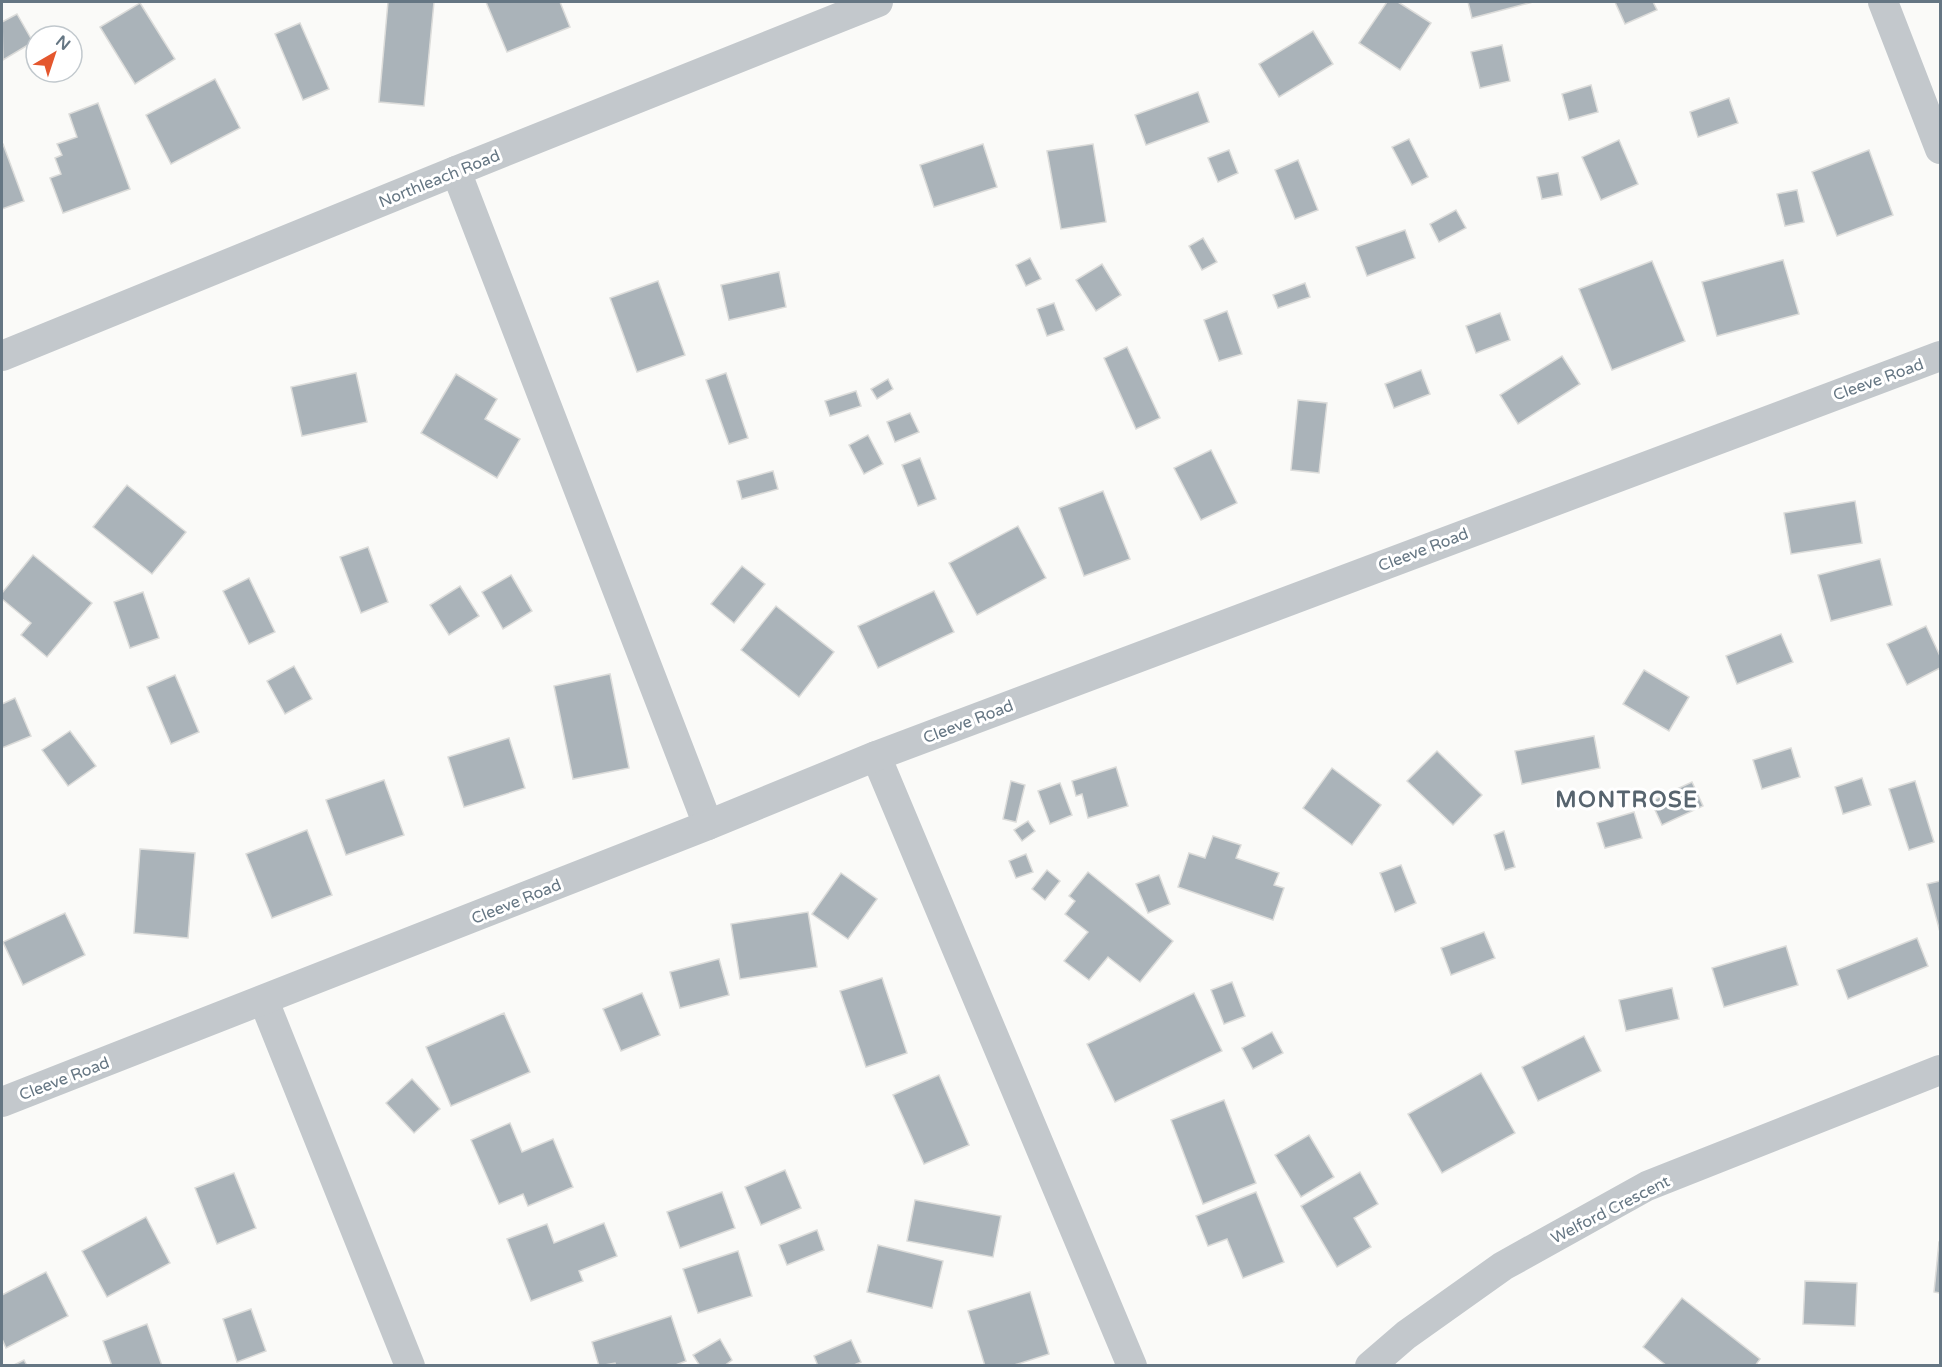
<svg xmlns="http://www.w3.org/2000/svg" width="1942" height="1367" font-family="'Varela Round',sans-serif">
<rect width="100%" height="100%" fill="#fafaf8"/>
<g fill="#aab3b9" stroke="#dcdcda" stroke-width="1.5">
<path d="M388,2H434L424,106L379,102Z"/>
<path d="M486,2H560L570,27L507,52Z"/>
<path d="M1387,2H1398L1431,23L1400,70L1359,43Z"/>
<path d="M1468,2H1533L1472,18Z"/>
<path d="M1615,2H1653L1657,10L1625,24Z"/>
<path d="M140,3L175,59L135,84L100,27Z"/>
<path d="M17,14L33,42L3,60L2,22Z"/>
<path d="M300,23L329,89L303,100L275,34Z"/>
<path d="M1313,31L1333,64L1279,97L1259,64Z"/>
<path d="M1502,45L1510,81L1480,88L1471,52Z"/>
<path d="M215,79L240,128L171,164L146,115Z"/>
<path d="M1591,85L1598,112L1569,120L1562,94Z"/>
<path d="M1198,92L1209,122L1146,145L1135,115Z"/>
<path d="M1729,98L1738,123L1698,137L1690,112Z"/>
<path d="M98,103L130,189L63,213L50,178L61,174L55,158L62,155L57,144L77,137L69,114Z"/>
<path d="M1409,139L1428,177L1412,185L1392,147Z"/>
<path d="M1619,140L1638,184L1601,200L1582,157Z"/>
<path d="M2,144H3L24,201L2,209Z"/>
<path d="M983,144L997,187L934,207L920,165Z"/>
<path d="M1093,144L1106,222L1061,229L1047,151Z"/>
<path d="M1229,150L1238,173L1218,182L1208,158Z"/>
<path d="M1869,150L1893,215L1837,236L1812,172Z"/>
<path d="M1298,160L1318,210L1295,219L1275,170Z"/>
<path d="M1558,173L1562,195L1542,199L1537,177Z"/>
<path d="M1797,190L1804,222L1785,226L1777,194Z"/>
<path d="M1456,210L1466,228L1439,242L1430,224Z"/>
<path d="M1405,230L1415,258L1367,276L1356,247Z"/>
<path d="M1203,238L1217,262L1202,270L1189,246Z"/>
<path d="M1030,258L1041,279L1026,286L1016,265Z"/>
<path d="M1783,260L1799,314L1717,336L1702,282Z"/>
<path d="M1652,261L1685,341L1612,370L1579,289Z"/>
<path d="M1102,264L1121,295L1096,311L1076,280Z"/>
<path d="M779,272L786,307L729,320L721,285Z"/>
<path d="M658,281L685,355L637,372L610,298Z"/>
<path d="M1305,283L1310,297L1278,308L1273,295Z"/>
<path d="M1054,303L1064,330L1047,336L1037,309Z"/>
<path d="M1227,311L1242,354L1219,361L1204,320Z"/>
<path d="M1500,313L1510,340L1476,353L1466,326Z"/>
<path d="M1127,347L1160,418L1136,429L1104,358Z"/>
<path d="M1562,356L1580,384L1518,424L1500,395Z"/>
<path d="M1421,370L1430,394L1394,408L1385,384Z"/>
<path d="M356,373L367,422L302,436L291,387Z"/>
<path d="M726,373L748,438L729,444L706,380Z"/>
<path d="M456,374L497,399L485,419L520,439L497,478L421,433Z"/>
<path d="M888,379L893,389L877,399L871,389Z"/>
<path d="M856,391L861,406L830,416L825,401Z"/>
<path d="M1298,400L1327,403L1319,473L1291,470Z"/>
<path d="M910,413L919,432L895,442L887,422Z"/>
<path d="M868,435L883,464L864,474L849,445Z"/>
<path d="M1211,450L1237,503L1201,520L1174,468Z"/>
<path d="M920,458L936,499L918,506L902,465Z"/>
<path d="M773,471L778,489L742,499L737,481Z"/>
<path d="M127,485L186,532L152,574L93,527Z"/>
<path d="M1103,491L1130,559L1084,576L1059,508Z"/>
<path d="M1855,501L1862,543L1791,554L1784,513Z"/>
<path d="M1018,526L1046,578L977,615L949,563Z"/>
<path d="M368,547L388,602L361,613L340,557Z"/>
<path d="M33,555L92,603L47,657L21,635L31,623L2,599V593Z"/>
<path d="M1880,559L1892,605L1831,621L1818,575Z"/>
<path d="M742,566L765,584L734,623L711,604Z"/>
<path d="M511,575L532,611L503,629L482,592Z"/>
<path d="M249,578L275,632L249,644L223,591Z"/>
<path d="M460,586L479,616L449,635L430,605Z"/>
<path d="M934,591L954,632L878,668L858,626Z"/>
<path d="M143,592L159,638L130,648L114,602Z"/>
<path d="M776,606L834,652L799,697L741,650Z"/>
<path d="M1926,626L1940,656V668L1907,685L1887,644Z"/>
<path d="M1781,634L1793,662L1737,684L1726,656Z"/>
<path d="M294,666L312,699L285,714L267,681Z"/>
<path d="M1644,670L1689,697L1669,731L1623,704Z"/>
<path d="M610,674L629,768L573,779L554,686Z"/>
<path d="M175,675L199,732L171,744L147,687Z"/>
<path d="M15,698L31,736L2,748V704Z"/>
<path d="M70,731L96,766L68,786L42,750Z"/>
<path d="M1594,736L1600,768L1522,784L1515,751Z"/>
<path d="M509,738L525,788L464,807L448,757Z"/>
<path d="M1791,748L1800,777L1762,789L1753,760Z"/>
<path d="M1437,751L1482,795L1453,825L1407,781Z"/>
<path d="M1116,767L1128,806L1088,818L1082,794L1076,796L1072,781Z"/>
<path d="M1332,768L1381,805L1352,845L1303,808Z"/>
<path d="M1862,778L1871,805L1843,814L1835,787Z"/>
<path d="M384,780L404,835L346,855L326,800Z"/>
<path d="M1011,781L1025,785L1016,822L1003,819Z"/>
<path d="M1915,781L1934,842L1909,850L1889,789Z"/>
<path d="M1692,782L1703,806L1662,825L1651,801Z"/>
<path d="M1060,783L1072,815L1050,824L1038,791Z"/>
<path d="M1634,812L1642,838L1605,848L1597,823Z"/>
<path d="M1028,821L1035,831L1022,841L1014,830Z"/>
<path d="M307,830L332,895L272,918L246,854Z"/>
<path d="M1504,831L1515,867L1505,870L1494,835Z"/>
<path d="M1213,836L1241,845L1236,858L1279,873L1274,885L1284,888L1273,920L1178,887L1189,853L1205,858Z"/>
<path d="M140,849L195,853L188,938L134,933Z"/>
<path d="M1026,854L1033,872L1016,878L1009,861Z"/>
<path d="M1401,865L1416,903L1395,912L1380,873Z"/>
<path d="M1047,870L1060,881L1045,900L1032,889Z"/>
<path d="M1088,872L1173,941L1140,982L1108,957L1089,980L1064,961L1088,932L1065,914L1075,901L1069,896Z"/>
<path d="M841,873L877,899L848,939L812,914Z"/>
<path d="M1159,875L1170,904L1148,913L1136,884Z"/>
<path d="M1940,881V932L1927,884Z"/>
<path d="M808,912L817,967L740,979L731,924Z"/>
<path d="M65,913L85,955L23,985L3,942Z"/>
<path d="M1484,932L1495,958L1451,975L1441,948Z"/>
<path d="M1917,938L1928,966L1848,999L1837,970Z"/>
<path d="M1786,946L1798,985L1724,1007L1712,968Z"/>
<path d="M719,959L729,995L680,1008L670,972Z"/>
<path d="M882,978L907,1053L866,1067L840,991Z"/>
<path d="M1232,982L1245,1016L1224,1024L1211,990Z"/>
<path d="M1672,988L1679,1019L1626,1031L1619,1000Z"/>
<path d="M642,993L660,1035L621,1051L603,1009Z"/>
<path d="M1194,993L1222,1051L1115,1102L1087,1044Z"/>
<path d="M504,1013L530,1072L451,1106L426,1047Z"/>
<path d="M1272,1032L1283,1053L1253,1069L1242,1048Z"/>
<path d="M1584,1036L1601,1071L1538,1101L1522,1067Z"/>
<path d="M1481,1073L1515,1133L1442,1173L1408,1114Z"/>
<path d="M939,1075L969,1145L924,1164L893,1095Z"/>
<path d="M412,1079L440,1109L414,1133L386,1103Z"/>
<path d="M1224,1100L1256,1183L1203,1204L1171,1120Z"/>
<path d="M510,1123L522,1152L553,1139L573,1187L528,1206L523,1194L499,1204L471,1140Z"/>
<path d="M1309,1135L1334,1177L1301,1197L1275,1155Z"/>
<path d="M785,1170L801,1208L761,1225L745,1187Z"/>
<path d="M1360,1172L1378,1204L1354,1218L1371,1247L1337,1267L1301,1206Z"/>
<path d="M234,1173L256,1228L217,1244L195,1188Z"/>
<path d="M722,1192L735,1228L680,1248L667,1212Z"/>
<path d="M1256,1192L1284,1262L1243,1278L1227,1239L1208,1246L1196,1216Z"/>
<path d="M915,1200L1001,1216L993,1257L907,1241Z"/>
<path d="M146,1217L170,1263L107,1297L82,1251Z"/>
<path d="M604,1223L617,1256L579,1271L583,1281L531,1301L507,1239L547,1224L554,1243Z"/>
<path d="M817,1230L824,1250L787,1265L779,1245Z"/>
<path d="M1939,1242H1940V1293L1934,1292Z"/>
<path d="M878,1245L943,1261L932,1308L867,1292Z"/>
<path d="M738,1251L752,1296L698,1313L683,1269Z"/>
<path d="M46,1272L68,1316L6,1348L2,1339V1295Z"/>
<path d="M1805,1281L1857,1283L1855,1326L1803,1324Z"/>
<path d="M1030,1292L1049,1354L1011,1366H985L968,1311Z"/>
<path d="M1682,1298L1760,1359L1755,1366H1667L1643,1347Z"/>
<path d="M251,1309L266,1351L237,1362L223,1319Z"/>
<path d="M671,1316L686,1361L673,1366H616L615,1363L599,1366L592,1342Z"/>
<path d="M147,1324L162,1366H112L103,1341Z"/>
<path d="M720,1339L732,1360L724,1366H700L693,1355Z"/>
<path d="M851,1340L861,1362L852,1366H818L814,1356Z"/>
<path d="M24,1360L27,1366H12Z"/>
</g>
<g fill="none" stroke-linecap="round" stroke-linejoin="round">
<g stroke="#c3c8cc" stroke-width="30">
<path d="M1883,2L1940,149"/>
<path d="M456,171L708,825"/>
<path d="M2,356L456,171L878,2"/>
<path d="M876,756L1132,1366"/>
<path d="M264,1001L410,1366"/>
<path d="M2,1102L708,825L876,756L1940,356"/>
<path d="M1370,1366L1406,1335L1503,1266L1647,1186L1940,1070"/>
</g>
</g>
<g text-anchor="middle" stroke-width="6" stroke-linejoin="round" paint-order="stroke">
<g font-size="16" fill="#657683" stroke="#fff">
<text transform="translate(439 178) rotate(-22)" y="6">Northleach Road</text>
<text transform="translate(1878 379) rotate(-20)" y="6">Cleeve Road</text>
<text transform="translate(1423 549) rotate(-21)" y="6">Cleeve Road</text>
<text transform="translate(968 721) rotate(-21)" y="6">Cleeve Road</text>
<text transform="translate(516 901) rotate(-22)" y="6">Cleeve Road</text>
<text transform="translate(64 1078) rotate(-21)" y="6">Cleeve Road</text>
<text transform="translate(1610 1209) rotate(-27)" y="6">Welford Crescent</text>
</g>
<g font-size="22" font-weight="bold" letter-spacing="1.5" fill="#57646e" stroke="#fff">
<text x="1627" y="807">MONTROSE</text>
</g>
</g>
<rect width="1942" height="1367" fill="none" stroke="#657683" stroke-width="6"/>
<g transform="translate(54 54) rotate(39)"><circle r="28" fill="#ffffff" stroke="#c1c8cd" stroke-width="1.5"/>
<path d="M0-4.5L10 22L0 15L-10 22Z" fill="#e4572e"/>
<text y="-9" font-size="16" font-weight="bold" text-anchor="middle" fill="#657683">N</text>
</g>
</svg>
